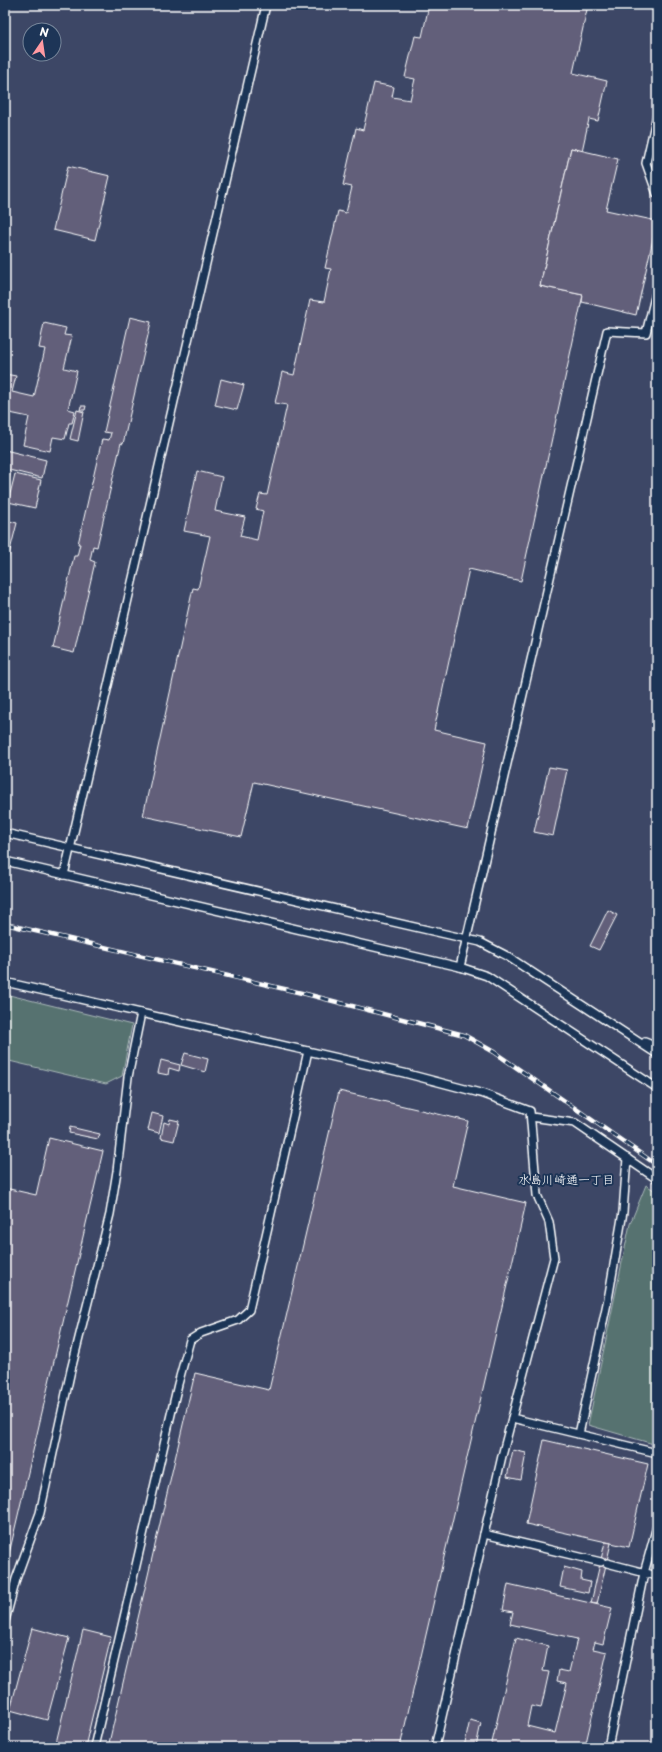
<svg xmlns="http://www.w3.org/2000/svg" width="662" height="1752" font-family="'Playpen Sans','Klee One',sans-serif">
<rect width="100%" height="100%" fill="#2b3d5e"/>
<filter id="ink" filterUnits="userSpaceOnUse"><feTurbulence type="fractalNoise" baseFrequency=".025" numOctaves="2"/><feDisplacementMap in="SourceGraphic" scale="8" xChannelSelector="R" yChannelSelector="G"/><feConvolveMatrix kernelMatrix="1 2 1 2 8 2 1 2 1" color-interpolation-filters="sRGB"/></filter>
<g filter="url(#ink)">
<path fill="#3c4766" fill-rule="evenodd" d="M5,5H657V1747H5ZM30,30H54V54H30Z"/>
<g fill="#567270" stroke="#aab8b8">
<path d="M5,994L132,1025L122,1076L106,1084L5,1060Z"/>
<path d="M646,1185L657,1192V1445L588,1425L630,1224Z"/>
</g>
<g fill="#625e7a" stroke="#fff">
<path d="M429,5H588L573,73L607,81L598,121L589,119L582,151L571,148L540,286L583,295L521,581L469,569L434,730L487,742L468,829L254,782L241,837L143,816L193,588L198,589L210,536L184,531L197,471L222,477L215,511L245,517L240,536L257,540L263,511L256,509L260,494L267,495L287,405L275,403L282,372L294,375L310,300L324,302L331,269L325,268L338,211L346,213L352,187L343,185L356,128L363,130L374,83L394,87L392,97L410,100L415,79L405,77L415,36L422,37Z"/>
<path d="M571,148L618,159L606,210L657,221L636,315L582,302L583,295L540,286Z"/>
<path d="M68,166L110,176L95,240L53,230Z"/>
<path d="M130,317L151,322L123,444L121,443L97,547L93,546L90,560L95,562L74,653L53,648L74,556H77L80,544H78L102,439L109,440L111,433L104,432Z"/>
<path d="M44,323L66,328L64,335L72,336L64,368L77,371L68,409L75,411L72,423H69L65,439L53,437L50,451L23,445L29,417L5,412V374L16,376L12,392L34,397L45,349L39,348Z"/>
<path d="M221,379L244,385L237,410L215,405Z"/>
<path d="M81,406H86L85,410H80Z"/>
<path d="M77,410L84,412L78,441L70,439Z"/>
<path d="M5,450L46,460L42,478L5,469Z"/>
<path d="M5,473L10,474L5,493Z"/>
<path d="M15,474L41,480L35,508L8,502Z"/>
<path d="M5,520L17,523L5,570Z"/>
<path d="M655,649H657V658L654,657Z"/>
<path d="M549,767L567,770L553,836L534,832Z"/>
<path d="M608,910L617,915L599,950L590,946Z"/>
<path d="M185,1053L208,1059L205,1072L181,1065Z"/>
<path d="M161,1060L180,1065L179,1071L169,1068L168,1075L158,1073Z"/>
<path d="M339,1091L468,1121L453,1186L526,1203L400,1747H120L109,1743L195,1373L269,1390Z"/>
<path d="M152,1113L163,1116L159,1133L148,1130Z"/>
<path d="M170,1119L179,1121L174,1141L161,1138L164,1122L169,1124Z"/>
<path d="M70,1127L100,1134L98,1139L69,1133Z"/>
<path d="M49,1138L103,1151L5,1571V1188L36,1195Z"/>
<path d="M544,1440L648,1464L629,1547L526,1524Z"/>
<path d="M513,1450L526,1453L521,1480L507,1477Z"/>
<path d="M605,1542L611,1543L597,1604L591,1603Z"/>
<path d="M564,1567L582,1572L581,1580L590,1582L588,1593L560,1587Z"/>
<path d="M508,1584L612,1608L603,1644L595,1642L593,1649L607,1652L585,1747H491L516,1638L548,1646L543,1671L549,1672L541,1708L531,1706L527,1726L555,1733L567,1683L557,1681L559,1670L569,1672L577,1639L510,1624L513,1612L503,1610Z"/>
<path d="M32,1628L69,1638L47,1720L10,1710Z"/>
<path d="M83,1630L111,1637L85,1747H55Z"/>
<path d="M470,1720L481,1723L476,1747H464Z"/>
</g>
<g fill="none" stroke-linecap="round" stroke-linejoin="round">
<defs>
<g id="service">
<path d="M657,115L646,163L657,194"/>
<path d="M5,833L480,942L507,956L657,1054"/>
<path d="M5,861L460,967L487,976L657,1088"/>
<path d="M64,875L266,5"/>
<path d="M460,967L607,331L646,333L657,289"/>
<path d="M5,982L404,1073L484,1094L530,1111L537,1195L549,1222L554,1258L502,1456L435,1747"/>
<path d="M645,1042L657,1047"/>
<path d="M531,1117L575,1123L657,1179"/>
<path d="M512,1418L657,1453"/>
<path d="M579,1434L609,1294L623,1212L627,1158"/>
<path d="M484,1534L601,1562"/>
<path d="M607,1563L657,1576"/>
<path d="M5,1621L16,1579L40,1513L71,1370L110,1214L117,1171L128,1077L141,1013"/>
<path d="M94,1747L178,1384L190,1340L201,1333L238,1320L249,1310L308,1051"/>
<path d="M608,1747L644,1573L657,1526"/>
</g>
</defs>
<use href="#service" stroke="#fff" stroke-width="10"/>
<use href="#service" stroke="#1d3557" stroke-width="7"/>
<defs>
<path id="rail" d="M5,924L306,994L464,1035L494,1052L657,1165"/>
</defs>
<use href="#rail" stroke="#fff" stroke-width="4.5"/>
<use href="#rail" stroke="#1d3557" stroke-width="3" stroke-dasharray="9" stroke-linecap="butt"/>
</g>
</g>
<g text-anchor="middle" stroke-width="4" stroke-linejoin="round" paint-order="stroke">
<g font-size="12" fill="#fff" stroke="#1d3557">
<text x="566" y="1184">水島川崎通一丁目</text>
</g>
</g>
<rect width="662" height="1752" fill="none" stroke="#1d3557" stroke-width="20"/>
<rect x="10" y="10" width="642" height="1732" fill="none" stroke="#fff" stroke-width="1.5" filter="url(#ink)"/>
<g transform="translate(42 42) rotate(13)"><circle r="19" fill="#1d3557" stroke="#77869a"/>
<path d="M0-3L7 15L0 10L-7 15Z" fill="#ff9aa2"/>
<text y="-6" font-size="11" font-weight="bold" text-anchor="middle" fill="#ffffff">N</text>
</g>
</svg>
